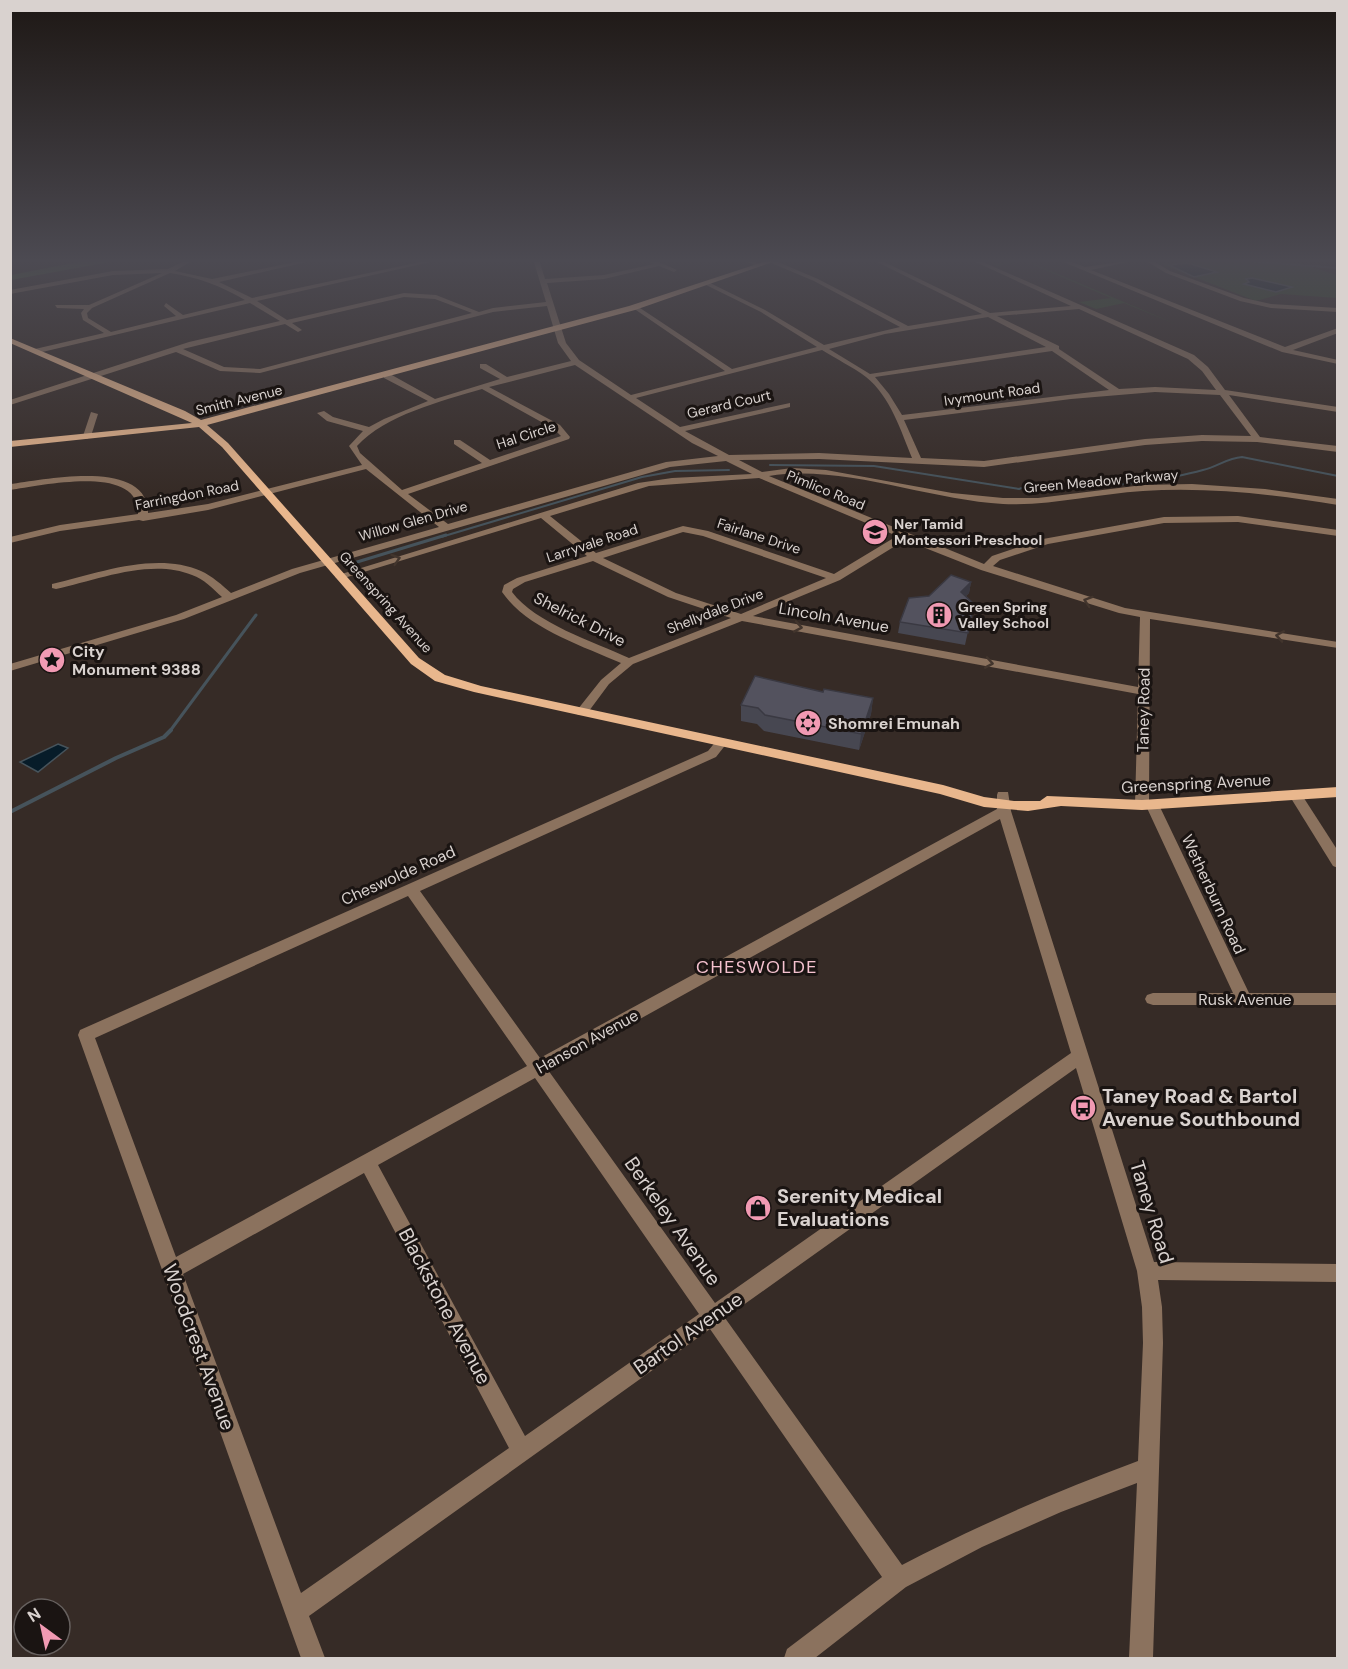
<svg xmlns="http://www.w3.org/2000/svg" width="1348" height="1669" font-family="'DM Sans',sans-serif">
<rect width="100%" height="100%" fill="#362b26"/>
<g fill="#334b27">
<path d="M1020,259H1031L1025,260L1178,325L1124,303L1096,309L1079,302L1111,298L1024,261L997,266L992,264Z"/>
<path d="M1180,259H1302L1291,261L1337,275V298L1281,294L1256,301L1158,263L1182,262Z"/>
</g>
<path fill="#486d34" d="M94,259H126L11,280V275Z"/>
<g fill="#071c29" stroke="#46535b" stroke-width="1.5">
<path d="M1188,263L1217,272L1194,277L1169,265Z"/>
<path d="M1252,278L1292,287L1276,292L1244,284L1249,282L1246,279Z"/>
<path d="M58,744L68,748L38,772L20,762Z"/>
</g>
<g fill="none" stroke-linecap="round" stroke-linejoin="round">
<g stroke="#46535b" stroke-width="2">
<path d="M1222,259L1338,268"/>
<path d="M770,465L874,466L1019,489C1038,481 1054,486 1074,487C1106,488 1171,479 1203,470C1217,467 1227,458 1242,457L1338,476"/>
<path d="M441,537L642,477L675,471L729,470"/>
</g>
<g stroke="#46535b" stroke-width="3">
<path d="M357,562L446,535"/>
<path d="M170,731L256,615"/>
</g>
<path stroke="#46535b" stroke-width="4" d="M10,812L116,758L164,737L171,730"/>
<g fill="#8b725e" fill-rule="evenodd">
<path d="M57,259H63V261L58,262Z"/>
<path d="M188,259H195L175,271L212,279L310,259H320L219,282L252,298L434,259H444L257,301L287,320L404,293L436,295L479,312L493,308L546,302L533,259H539L545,279L604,275L654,264L649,261L654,260L677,270L674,272L659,266L604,279L547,283L566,343L579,360L631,395L725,371L633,308V306H637L732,369L817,347L761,312L704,284V282H708L765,310L824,345L900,327L814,281L769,262L771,259L818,279L908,326L982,314L871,259H878L990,313L1071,306L969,259H976L1194,355L1208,367L1225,390L1338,407V412L1229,395L1260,437L1338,446V452L1257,442L1202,441L1145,445L984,467L819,459L739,460L762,472L792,468L826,470L952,493L1003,498H1038L1143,485L1192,484L1265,489L1338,499V505C1273,494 1208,487 1143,491C1096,494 1050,506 1003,504C928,500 843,464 769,476L984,564L992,556L1043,539L1164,517L1238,516L1338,530V536L1238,522L1164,523L1048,544L1000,560L993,566L1125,608L1338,642V648L1150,619L1149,802H1157L1159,805L1249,993H1338V1005H1153L1147,1003L1145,999L1147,995L1153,993H1233L1147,808L1142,809L1135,805L1138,694L742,621L633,664L609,684L586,715H578L576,712L578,709L601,680L621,663C581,645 528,629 502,592L504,585L517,578L587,556L541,518L344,578H336L335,576L638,483L672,478L752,474L726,461L670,467L300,573L184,619L10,671V664L176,615L222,597C213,589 204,579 192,575C151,558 97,580 56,589L52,588V584C98,573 156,551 201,571C212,576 222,585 231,593L292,569L439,527L366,469L208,510L143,521L139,520L60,531L10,543V537L60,525L138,514C140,463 41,486 10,490V484C43,480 148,457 148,513L208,504L362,465L349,446L363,431L327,421L317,413L324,411L333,417L369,427L384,419L428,401L384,378V374H390L435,399L500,379L480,368V364H486L507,377L571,361L558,343L547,306L493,312L260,373L220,371L176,352L10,405V400L189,342L280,321L250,303L38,353H35V349L104,333L83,320L81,313L84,309L57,308L55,305H89L162,273L113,275L10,294V290L113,271L168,269ZM170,273C197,277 221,286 245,300L183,315L166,303L164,306L176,316L111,332L88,318L87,313L92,308ZM404,297L435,299L472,313L260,369L224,367L183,349L285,324L298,332L302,330L292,323ZM1079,309L1188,359L1202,371L1216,390L1155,387L1119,389L1059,349V346L997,316ZM988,317L1046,347L870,374L829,349L885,334ZM822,350C836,359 853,367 866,377C890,396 901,431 912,458L819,453L729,455L685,431L790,407V403L680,427L636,398ZM1052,351L1109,390L902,415L889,394L875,377ZM575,365L692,443L718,456L666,462L448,524L408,494L569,439L570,437L560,425L489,387ZM482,389L554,429L561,436L490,460L460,440H454V444L482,463L402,490L360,453L357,446C385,415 442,401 482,389ZM1155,392L1220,395L1251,436L1202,435L1145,439L984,461L921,458L904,420L1071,399ZM759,478L897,536L834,574L708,531L683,526L596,553L550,516L649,486ZM683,532L703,536L826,578L741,614L676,593L603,558ZM905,540L981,570L1119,613L1140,617L1138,687L753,616L840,580ZM593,561L668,597L731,618L629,658C594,642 535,623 512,592L513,589L525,582Z"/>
<path d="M740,259H748L762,265L757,266Z"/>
<path d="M1056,259H1064L1085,267L1141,259L1091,270L1285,347L1338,328V333L1293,350L1338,360V364L1282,352Z"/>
<path d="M1143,259H1150L1170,271L1244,298L1271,304L1338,308V312L1271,308L1240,301L1166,273Z"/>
<path d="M91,412L98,414L91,436L87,439L83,436Z"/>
<path d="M721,739L727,743L716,757L420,891L540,1058L997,809V795L998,792H1008L1011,811L1154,1262L1338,1264V1282L1158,1280L1162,1307L1163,1343L1153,1658H1129L1137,1483L1061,1512L982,1547L906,1587L815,1658H784L787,1649L882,1577L710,1329L309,1616L325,1658H301L78,1035L80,1030L708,751L717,740ZM1000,819L1071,1053L715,1303L548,1070ZM408,896L527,1066L176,1257L95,1038ZM1076,1068L1137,1271L1142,1307L1143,1343L1138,1461C1057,1491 979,1525 902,1565L725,1318ZM535,1078L699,1314L525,1436L378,1165ZM364,1173L509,1448L301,1593L183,1274Z"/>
<path d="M1295,791L1300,792L1338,851V868L1333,866L1289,795Z"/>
</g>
<path fill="#e9b78d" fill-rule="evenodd" d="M772,259H781L635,310L207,425L228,443L419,658L445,675L481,686L943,785L984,797L1014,801H1040L1047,796L1142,800L1338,787V797L1142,810L1061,806L1028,811L984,807L940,794L474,692L435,681L411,664L222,447L199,427L10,447V441L192,423L10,343V338L185,411L201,420L629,306Z"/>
</g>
<g fill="#474751">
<path d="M971,582L969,593L966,596L974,604L965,645L898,633L900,622Z"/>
<path d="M823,692L873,698L871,714L859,750L764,731L757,724L741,721V705Z"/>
</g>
<g fill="#3a3942">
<path d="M971,582L969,593L958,603L961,592Z"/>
<path d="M873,698L871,714L859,750L861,734Z"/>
</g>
<g fill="#53525e" stroke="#3a3942" stroke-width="1.5">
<path d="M951,575L971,582L961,592L974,604L968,633L900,622L909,598L929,596Z"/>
<path d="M755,676L823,692L824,689L873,698L861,734L765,715L758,708L741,705Z"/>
</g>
<defs><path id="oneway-chevron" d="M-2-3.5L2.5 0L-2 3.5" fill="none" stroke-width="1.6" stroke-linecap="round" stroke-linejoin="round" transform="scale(1.5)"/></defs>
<g stroke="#42352d">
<use href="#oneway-chevron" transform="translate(396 559) rotate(-17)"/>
<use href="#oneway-chevron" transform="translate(1088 601) rotate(-162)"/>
<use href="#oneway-chevron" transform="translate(798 627) rotate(10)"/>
<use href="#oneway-chevron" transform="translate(1280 636) rotate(-171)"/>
<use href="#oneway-chevron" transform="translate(989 663) rotate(10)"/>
</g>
<linearGradient id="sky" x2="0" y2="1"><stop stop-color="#1e1815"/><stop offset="0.53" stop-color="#4c4a52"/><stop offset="1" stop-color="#4c4a52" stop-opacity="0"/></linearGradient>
<rect width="1348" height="492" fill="url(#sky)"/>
<defs>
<symbol id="school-disc" viewBox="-11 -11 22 22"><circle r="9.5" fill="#f19ab3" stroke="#1a1412"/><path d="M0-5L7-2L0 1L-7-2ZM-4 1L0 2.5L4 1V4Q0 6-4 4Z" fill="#111"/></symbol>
<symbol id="building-disc" viewBox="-11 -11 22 22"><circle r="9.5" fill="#f19ab3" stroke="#1a1412"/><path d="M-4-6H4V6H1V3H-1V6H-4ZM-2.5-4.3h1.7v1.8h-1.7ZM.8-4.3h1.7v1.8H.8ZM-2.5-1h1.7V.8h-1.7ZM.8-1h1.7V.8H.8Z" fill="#111"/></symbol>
<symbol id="sight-disc" viewBox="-11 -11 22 22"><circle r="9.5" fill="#f19ab3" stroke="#1a1412"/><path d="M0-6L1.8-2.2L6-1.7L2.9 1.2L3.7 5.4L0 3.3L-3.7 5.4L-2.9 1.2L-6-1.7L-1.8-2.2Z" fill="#111"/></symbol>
<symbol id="synagogue-disc" viewBox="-11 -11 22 22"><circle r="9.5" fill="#f19ab3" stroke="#1a1412"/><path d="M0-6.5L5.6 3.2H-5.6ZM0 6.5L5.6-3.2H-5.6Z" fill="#111"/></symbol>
<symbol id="bus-disc" viewBox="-11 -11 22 22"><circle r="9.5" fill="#f19ab3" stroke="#1a1412"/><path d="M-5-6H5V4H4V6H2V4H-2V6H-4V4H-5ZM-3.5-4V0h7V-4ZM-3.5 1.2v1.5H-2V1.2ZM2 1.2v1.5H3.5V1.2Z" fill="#111"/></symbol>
<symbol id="shop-disc" viewBox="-11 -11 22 22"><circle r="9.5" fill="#f19ab3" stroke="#1a1412"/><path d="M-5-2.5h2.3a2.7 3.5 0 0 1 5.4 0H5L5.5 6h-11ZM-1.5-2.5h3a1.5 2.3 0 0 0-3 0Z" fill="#111"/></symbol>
</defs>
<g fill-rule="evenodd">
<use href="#school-disc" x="860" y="517" width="30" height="30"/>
<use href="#building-disc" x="924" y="600" width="30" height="30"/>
<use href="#sight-disc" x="37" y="645" width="30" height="30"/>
<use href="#synagogue-disc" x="793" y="708" width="30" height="30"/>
<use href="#bus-disc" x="1068" y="1093" width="30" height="30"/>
<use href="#shop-disc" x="743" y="1193" width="30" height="30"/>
</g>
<g text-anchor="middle" stroke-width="6" stroke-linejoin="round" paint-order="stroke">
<g font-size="14" fill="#d9d2cf" stroke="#1a1412">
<text transform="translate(992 394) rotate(-8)" y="5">Ivymount Road</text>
<text transform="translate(239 400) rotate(-14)" y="5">Smith Avenue</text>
<text transform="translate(729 404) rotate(-13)" y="5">Gerard Court</text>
<text transform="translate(526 435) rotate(-18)" y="5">Hal Circle</text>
<text transform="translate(1101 481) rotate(-5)" y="5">Green Meadow Parkway</text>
<text transform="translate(826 490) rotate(22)" y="5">Pimlico Road</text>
<text transform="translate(187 495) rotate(-11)" y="5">Farringdon Road</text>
<text transform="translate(413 521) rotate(-16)" y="5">Willow Glen Drive</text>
<text transform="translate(759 536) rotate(18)" y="5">Fairlane Drive</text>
<text transform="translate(592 543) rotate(-18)" y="5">Larryvale Road</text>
<text transform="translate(386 602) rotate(48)" y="5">Greenspring Avenue</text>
<text transform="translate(715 611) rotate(-21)" y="5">Shellydale Drive</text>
</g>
<g font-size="14" font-weight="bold" fill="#d9d2cf" stroke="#1a1412" text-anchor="start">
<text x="894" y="529">Ner Tamid<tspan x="894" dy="16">Montessori Preschool</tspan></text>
<text x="958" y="612">Green Spring<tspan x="958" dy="16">Valley School</tspan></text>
</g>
<g font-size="16" fill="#d9d2cf" stroke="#1a1412">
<text transform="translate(834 617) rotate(10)" y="6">Lincoln Avenue</text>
<text transform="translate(580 619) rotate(27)" y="6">Shelrick Drive</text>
<text transform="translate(1143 710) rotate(-89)" y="6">Taney Road</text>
<text transform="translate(1196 783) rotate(-3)" y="6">Greenspring Avenue</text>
<text transform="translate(398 875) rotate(-24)" y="6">Cheswolde Road</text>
<text transform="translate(1214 894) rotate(65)" y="6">Wetherburn Road</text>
<text x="1245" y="1005">Rusk Avenue</text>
<text transform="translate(587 1041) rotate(-29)" y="6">Hanson Avenue</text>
</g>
<g font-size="16" font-weight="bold" fill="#d9d2cf" stroke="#1a1412" text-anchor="start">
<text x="72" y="657">City<tspan x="72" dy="18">Monument 9388</tspan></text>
<text x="828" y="729">Shomrei Emunah</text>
</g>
<g font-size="18" letter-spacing="1.5" fill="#f5c2cf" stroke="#1a1412">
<text x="757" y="973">CHESWOLDE</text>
</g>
<g font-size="20" font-weight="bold" fill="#d9d2cf" stroke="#1a1412" text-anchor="start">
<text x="1102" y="1103">Taney Road &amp; Bartol<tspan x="1102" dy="23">Avenue Southbound</tspan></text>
<text x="777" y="1203">Serenity Medical<tspan x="777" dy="23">Evaluations</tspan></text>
</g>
<g font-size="20" fill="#d9d2cf" stroke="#1a1412">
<text transform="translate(1152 1212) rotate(73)" y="7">Taney Road</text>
<text transform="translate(673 1221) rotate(55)" y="7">Berkeley Avenue</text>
<text transform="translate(445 1306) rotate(62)" y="7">Blackstone Avenue</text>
<text transform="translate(688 1333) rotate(-35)" y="7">Bartol Avenue</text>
<text transform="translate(199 1347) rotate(70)" y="7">Woodcrest Avenue</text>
</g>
</g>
<rect width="1348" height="1669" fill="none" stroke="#d9d2cf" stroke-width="24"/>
<g transform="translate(42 1627) rotate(327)"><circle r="28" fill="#1a1412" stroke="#66605e" stroke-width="1.5"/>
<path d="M0-4.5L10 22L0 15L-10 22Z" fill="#f19ab3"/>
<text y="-9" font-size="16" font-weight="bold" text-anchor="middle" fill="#d9d2cf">N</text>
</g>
</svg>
